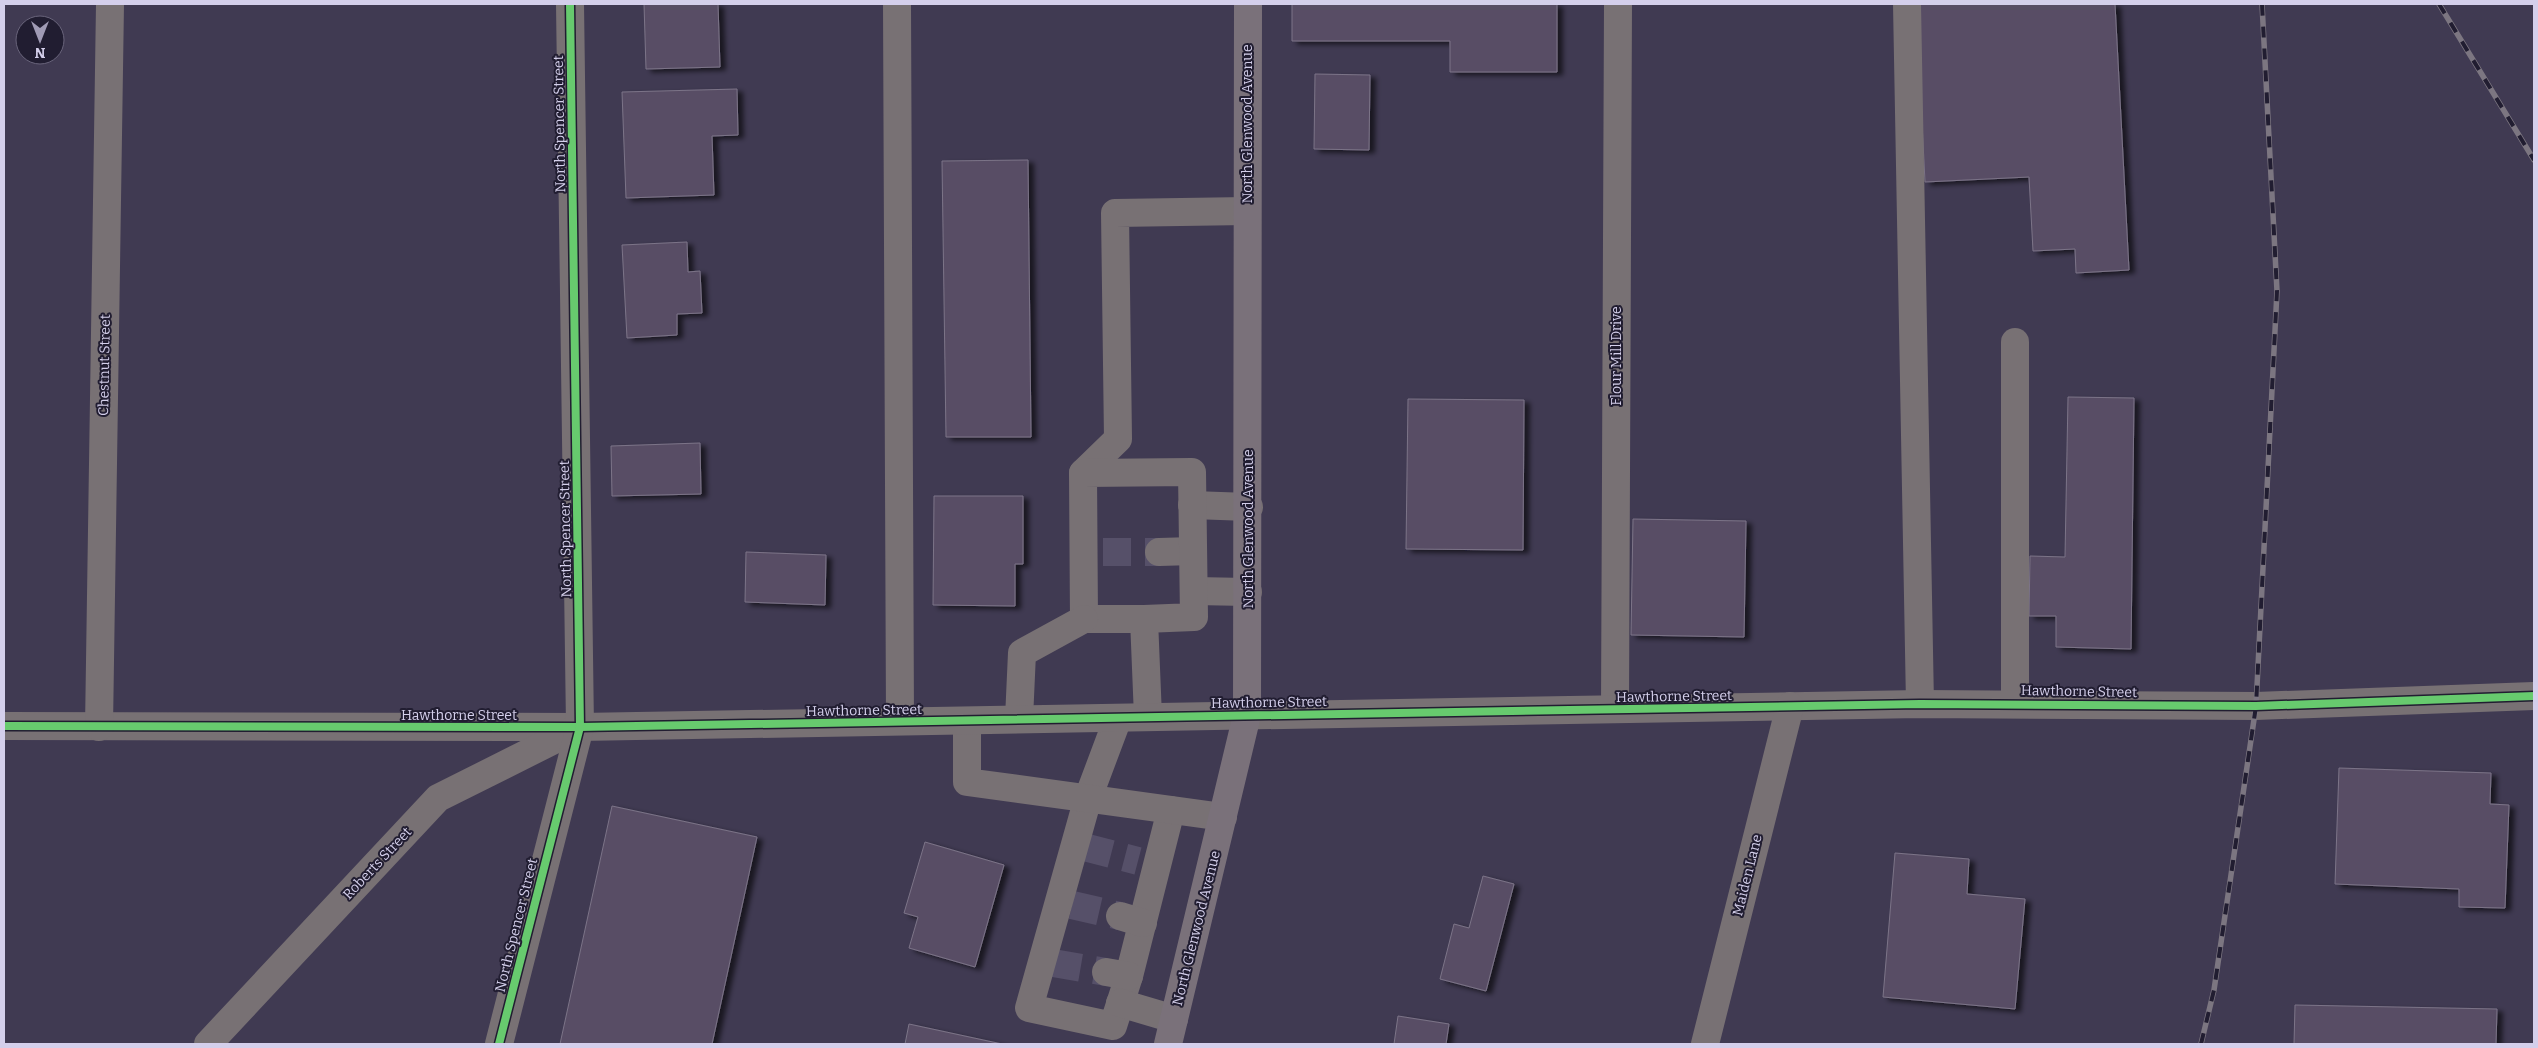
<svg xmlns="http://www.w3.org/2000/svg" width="2538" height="1048" font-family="Bitter,serif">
<defs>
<filter id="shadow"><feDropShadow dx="5.5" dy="3" stdDeviation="2.5" flood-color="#0009"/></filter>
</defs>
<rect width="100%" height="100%" fill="#403a52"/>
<g fill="#594e65" stroke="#7c7488" filter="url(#shadow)">
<path d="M644,4H718L720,67L646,69Z"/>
<path d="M1292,4H1557V72H1450V41H1292Z"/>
<path d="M1916,4H2115L2129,270L2076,273L2075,249L2033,251L2029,177L1925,182Z"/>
<path d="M1315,74L1370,75L1369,150L1314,149Z"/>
<path d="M737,89L738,135L712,136L714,195L626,198L622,92Z"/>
<path d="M1028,160L1031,437H946L942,161Z"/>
<path d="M687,242L688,272L700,271L702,313L677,314V335L627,338L622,245Z"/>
<path d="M2068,397L2134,398L2131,649L2056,647V616H2029L2030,556L2065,557Z"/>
<path d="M1408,399L1524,400L1523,550L1406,549Z"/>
<path d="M700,443L701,494L612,496L611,446Z"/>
<path d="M934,496H1023V564H1015V606L933,605Z"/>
<path d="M1633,519L1746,521L1744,637L1631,635Z"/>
<path d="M746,552L826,555L825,605L745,602Z"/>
<path d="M2339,768L2491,773L2490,804L2509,805L2505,908L2459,907V889L2335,884Z"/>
<path d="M612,806L757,837L712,1044H560Z"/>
<path d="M925,842L1004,865L975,967L909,948L918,917L904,913Z"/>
<path d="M1895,853L1969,859L1967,894L2025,899L2015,1009L1883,997Z"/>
<path d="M1483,876L1514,884L1486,991L1440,979L1454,924L1469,928Z"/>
<path d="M2295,1005L2497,1009L2496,1044H2294Z"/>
<path d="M1398,1016L1449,1024L1446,1044H1394Z"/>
<path d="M909,1024L1002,1044H905Z"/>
</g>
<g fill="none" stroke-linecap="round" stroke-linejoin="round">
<g stroke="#565069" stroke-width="28" stroke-dasharray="28 14" stroke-linecap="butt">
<path d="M1103,552H1159"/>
<path d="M1084,847L1138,861"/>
<path d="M1072,905L1120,916"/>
<path d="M1053,963L1106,972"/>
</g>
<g stroke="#787174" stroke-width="28">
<path d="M897,4L900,721"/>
<path d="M1907,4L1920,704"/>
<path d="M2015,342V703"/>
<path d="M1083,473L1118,439L1115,213L1247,211"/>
<path d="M1192,505L1249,507"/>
<path d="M1159,552L1193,551"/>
<path d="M1194,591L1248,592"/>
<path d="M1144,619H1084L1083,473L1192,472L1194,617L1144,619L1148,717"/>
<path d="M1615,709L1618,4"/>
<path d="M1118,718L1088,798L1029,1008L1113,1026L1129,976L1171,810"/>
<path d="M1019,719L1022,653L1084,619"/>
<path d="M967,721V782L1223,817"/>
<path d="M4,726L580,727L1920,704L2256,706L2534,696"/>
<path d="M99,727L110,4"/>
<path d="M1120,916L1143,923"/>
<path d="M1106,972L1129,976"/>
<path d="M1120,1003L1174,1019"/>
<path d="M208,1044L438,798L574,730"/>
<path d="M499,1044L580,727L570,4"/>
<path d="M1705,1044L1790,706"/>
</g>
<path stroke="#7a717a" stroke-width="28" d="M1168,1044L1247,715L1248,4"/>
<defs>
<g id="rail">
<path d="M2439,4L2534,160"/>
<path d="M2201,1044L2214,990L2256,706L2277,291L2262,4"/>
</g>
</defs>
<use href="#rail" stroke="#7c7681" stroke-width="5.5"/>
<use href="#rail" stroke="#211d31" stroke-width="4" stroke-dasharray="11" stroke-linecap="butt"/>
<defs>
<g id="cycleway">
<path d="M4,726L580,727L1920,704L2256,706L2534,696"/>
<path d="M499,1044L580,727L570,4"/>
</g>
</defs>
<use href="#cycleway" stroke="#211d31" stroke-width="11"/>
<use href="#cycleway" stroke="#67ca6e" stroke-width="8"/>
</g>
<g text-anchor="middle" stroke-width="4" stroke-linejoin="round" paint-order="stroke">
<g font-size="14" fill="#d4cfeb" stroke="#211d31">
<text transform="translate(559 124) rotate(-91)" y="5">North Spencer Street</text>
<text transform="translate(1247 124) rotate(-90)" y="5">North Glenwood Avenue</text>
<text transform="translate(1616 356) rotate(-90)" y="5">Flour Mill Drive</text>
<text transform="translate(104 365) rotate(-89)" y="5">Chestnut Street</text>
<text transform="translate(565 529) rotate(-91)" y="5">North Spencer Street</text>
<text transform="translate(1248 529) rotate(-90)" y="5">North Glenwood Avenue</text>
<text transform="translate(2079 691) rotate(1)" y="5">Hawthorne Street</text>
<text transform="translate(1674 696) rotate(-1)" y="5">Hawthorne Street</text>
<text transform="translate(1269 702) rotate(-1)" y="5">Hawthorne Street</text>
<text transform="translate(864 710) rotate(-1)" y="5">Hawthorne Street</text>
<text x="459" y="720">Hawthorne Street</text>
<text transform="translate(377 863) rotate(-47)" y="5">Roberts Street</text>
<text transform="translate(1747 875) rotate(-76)" y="5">Maiden Lane</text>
<text transform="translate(516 925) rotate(-76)" y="5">North Spencer Street</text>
<text transform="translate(1196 928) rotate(-76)" y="5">North Glenwood Avenue</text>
</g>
</g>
<rect width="2538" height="1048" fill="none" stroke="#d4cfeb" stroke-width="10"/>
<g transform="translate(40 40) rotate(180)"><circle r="24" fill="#211d31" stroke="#69647b"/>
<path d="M0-4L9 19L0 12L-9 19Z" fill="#a09bb5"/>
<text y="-8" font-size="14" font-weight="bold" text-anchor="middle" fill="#d4cfeb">N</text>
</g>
</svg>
